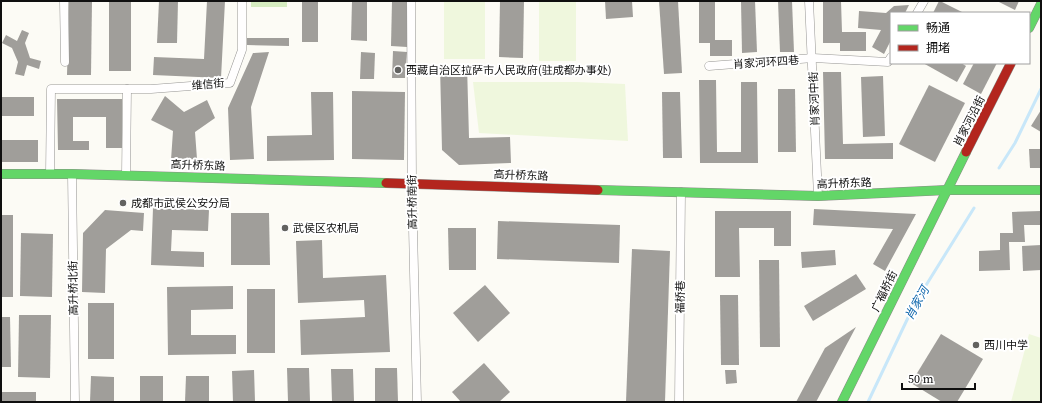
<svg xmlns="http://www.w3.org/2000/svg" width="1042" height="403" font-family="'Source Serif 4','Noto Sans SC',serif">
<rect width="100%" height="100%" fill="#fcfbf5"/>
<rect fill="#d6ecc0" x="251" y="1" width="36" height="6"/>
<g fill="#eff7dd">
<rect x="444" y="1" width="41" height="58"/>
<rect x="539" y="1" width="37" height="60"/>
<path d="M473,82H577L625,84L628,141L479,133Z"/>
<path d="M1029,334L1041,338V402H1011Z"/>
</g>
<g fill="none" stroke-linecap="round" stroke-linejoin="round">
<g stroke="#c8e7f9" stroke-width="3">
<path d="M999,168L1015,143L1041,89"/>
<path d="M868,402L915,303L974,208"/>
</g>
</g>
<g fill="#a09e9a">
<path d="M69,1H92L91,75H67Z"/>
<rect x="109" y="1" width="22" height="70"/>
<path d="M159,1H178L177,43H157Z"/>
<path d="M207,1H225L221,78L153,75L154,57L204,59Z"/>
<rect x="302" y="1" width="16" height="41"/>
<path d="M352,1H367V41L351,40Z"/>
<path d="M392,1H407V47L391,46Z"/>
<path d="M500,1H524L523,58L499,57Z"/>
<path d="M605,1H632L633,17L606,19Z"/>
<path d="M659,1H678L682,73L664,74Z"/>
<path d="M699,1H715V40H732V56H710V43H699Z"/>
<path d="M741,1H755L757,52L742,53Z"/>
<path d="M778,1H792L794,52H780Z"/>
<path d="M823,1H841L842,32H866V51H840V43H823Z"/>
<path d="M939,1H940L964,13H933Z"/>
<path d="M997,1H1019L1015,10Z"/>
<path d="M909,5L905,13H891V40L884,54L872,47L881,30L858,28L859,11L886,13L894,6Z"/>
<path d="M22,30L29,33L25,43L30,58L41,61L39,69L27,65L24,76L15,74L18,62L12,48L2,43L6,35L17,41Z"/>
<path d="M247,38H289V46L247,45Z"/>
<path d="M393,51L407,52L405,78H392Z"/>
<path d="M269,52L251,107L254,159L230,160L228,108L253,53Z"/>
<path d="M361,52L375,53L374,79H360Z"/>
<path d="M923,63H961L966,66L957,82Z"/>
<path d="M974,63H997L981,94L963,84Z"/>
<path d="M467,65L469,138L510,137L511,163L459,165L442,150L440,66Z"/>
<path d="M823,72H841L843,144L893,143V159H825Z"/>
<path d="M883,76L885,136L863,137L861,77Z"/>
<path d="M699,80H716L717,152H741V82H757L758,163H700Z"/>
<path d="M929,85L965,103L935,162L899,144Z"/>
<path d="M778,89H795L796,152H778Z"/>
<path d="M352,91L405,92L404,160L352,159Z"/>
<path d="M311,92H333L334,160L267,161V136L312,135Z"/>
<path d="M662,92H680L682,158H663Z"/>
<path d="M165,96L184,112L207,100L215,118L195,132L197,159L171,160L173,131L151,120Z"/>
<rect x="1" y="97" width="33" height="19"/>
<path d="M57,99H122V148H106V117H73V141H89V150H58Z"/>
<path d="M1041,110V132L1031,126Z"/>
<rect x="1" y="140" width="37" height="22"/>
<path d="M1029,149H1041V168H1030Z"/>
<path d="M153,208L209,210L208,231L172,230L171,251L204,252V267L151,265Z"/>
<path d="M814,209L916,214L885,271L873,264L893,229L813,225Z"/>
<path d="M105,210L144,213L143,231L131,230L106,249L105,293L82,292L83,233Z"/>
<path d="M715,211H791V246H774V228H739L740,277H715Z"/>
<path d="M1041,211V225H1024L1025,242H1009L1010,270L979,271V251L1000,250V233H1013L1012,212Z"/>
<path d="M231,213H269L270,265H231Z"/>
<rect x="1" y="215" width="12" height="82"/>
<path d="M498,221L620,225L619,263L497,259Z"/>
<path d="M448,228H476V270H449Z"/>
<path d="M21,233L53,234L52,297L20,296Z"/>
<path d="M322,240L323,278L386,275L390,352L301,355L300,320L365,317L364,300L298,303L296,241Z"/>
<path d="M1041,245V270L1023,271L1022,246Z"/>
<path d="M632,249L670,251L665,402H626Z"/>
<path d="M835,250L836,265L802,268L801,252Z"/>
<path d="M759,260H779L780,347H760Z"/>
<path d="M856,274L866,289L813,321L804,306Z"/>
<path d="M485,285L510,313L478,342L453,313Z"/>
<path d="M233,286V309L191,310V335H236V354L168,355L167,287Z"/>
<rect x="247" y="289" width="28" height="64"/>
<path d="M720,295H738L739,365H721Z"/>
<rect x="88" y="303" width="26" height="56"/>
<path d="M19,315H51L50,378L18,377Z"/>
<path d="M1,317H10L11,367H1Z"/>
<path d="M856,327L816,402H796L825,348Z"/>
<path d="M941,334L983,359L957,402H942L911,383Z"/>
<path d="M484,363L510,392L499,402H461L452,392Z"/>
<path d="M287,368H309L310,402H288Z"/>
<path d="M375,368H397L398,402H375Z"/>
<path d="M331,369H353L354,402H332Z"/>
<path d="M254,370L255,402H233L232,371Z"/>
<path d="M725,370H736L737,383L726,384Z"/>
<path d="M91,376L114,377V402H90Z"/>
<rect x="140" y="376" width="23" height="26"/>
<path d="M186,376H209V402H185Z"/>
<rect x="1" y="392" width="35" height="10"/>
</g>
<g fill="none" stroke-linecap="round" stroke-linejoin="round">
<defs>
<g id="street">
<path d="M64,1L65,62"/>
<path d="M411,1L412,184L417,402"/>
<path d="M809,1L818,196"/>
<path d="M917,13L924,1"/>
<path d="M709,66L813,58L888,62L891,57"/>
<path d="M50,174L51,89H151L230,83L242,50V1"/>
<path d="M72,174L75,402"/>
<path d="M126,175L127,89"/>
<path d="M679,402L681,192"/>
</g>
<g id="fast">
<path d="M1029,28L1041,4"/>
<path d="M1,174H72L386,183"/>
<path d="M598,190L818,196L947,190H1041"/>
<path d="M842,402L966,152"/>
</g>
<g id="jam">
<path d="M966,152L1011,63"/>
<path d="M386,183L598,190"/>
</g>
</defs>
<use href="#street" stroke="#969593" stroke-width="9"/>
<use href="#fast" stroke="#8c8c89" stroke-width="10"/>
<use href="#jam" stroke="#8c8c89" stroke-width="10"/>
<use href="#street" stroke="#fffefe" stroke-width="8"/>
<use href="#fast" stroke="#63d668" stroke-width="9"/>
<use href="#jam" stroke="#b3261e" stroke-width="9"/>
</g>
<g fill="#626260" stroke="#fff" stroke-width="1.5">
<circle cx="398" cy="70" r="4"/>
<circle cx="123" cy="203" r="4"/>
<circle cx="285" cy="228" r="4"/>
<circle cx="976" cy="345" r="4"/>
</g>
<g text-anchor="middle" stroke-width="4" stroke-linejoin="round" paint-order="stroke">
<g font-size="11" fill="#0f0f0f" stroke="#fff">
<text transform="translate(766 62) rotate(-4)" y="4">肖家河环四巷</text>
<text transform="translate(208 84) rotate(-5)" y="4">维信街</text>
<text transform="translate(814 99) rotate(-92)" y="4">肖家河中街</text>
<text transform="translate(969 121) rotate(-63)" y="4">肖家河沿街</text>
<text transform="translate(198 165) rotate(2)" y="4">高升桥东路</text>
<text transform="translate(521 175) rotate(2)" y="4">高升桥东路</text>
<text transform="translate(844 183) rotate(-2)" y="4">高升桥东路</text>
<text transform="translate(412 202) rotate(-91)" y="4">高升桥南街</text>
<text transform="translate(73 288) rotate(-91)" y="4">高升桥北街</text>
<text transform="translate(884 291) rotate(-64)" y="4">广福桥街</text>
<text transform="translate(680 297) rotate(-89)" y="4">福桥巷</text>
</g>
<g font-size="11" fill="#0f0f0f" stroke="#fff" text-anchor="start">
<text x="406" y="74">西藏自治区拉萨市人民政府(驻成都办事处)</text>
<text x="131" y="207">成都市武侯公安分局</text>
<text x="293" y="232">武侯区农机局</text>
<text x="984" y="349">西川中学</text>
</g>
<g font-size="12" font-style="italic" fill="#0e66ac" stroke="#fff">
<text transform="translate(917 303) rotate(-61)" y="4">肖家河</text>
</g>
</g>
<rect width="1042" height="403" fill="none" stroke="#0f0f0f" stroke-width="4"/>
<rect x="890" y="12" width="140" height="52" fill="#ffffff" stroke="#9f9f9f"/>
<rect x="898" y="25" width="20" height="6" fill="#63d668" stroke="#9f9f9f"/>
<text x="926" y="32" font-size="12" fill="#0f0f0f">畅通</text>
<rect x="898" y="45" width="20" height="6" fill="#b3261e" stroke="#9f9f9f"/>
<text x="926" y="52" font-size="12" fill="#0f0f0f">拥堵</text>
<path d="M902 383v6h73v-6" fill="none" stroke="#0f0f0f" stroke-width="2"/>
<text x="908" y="383" font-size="12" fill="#0f0f0f" stroke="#ffffff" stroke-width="3" paint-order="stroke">50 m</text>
</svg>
